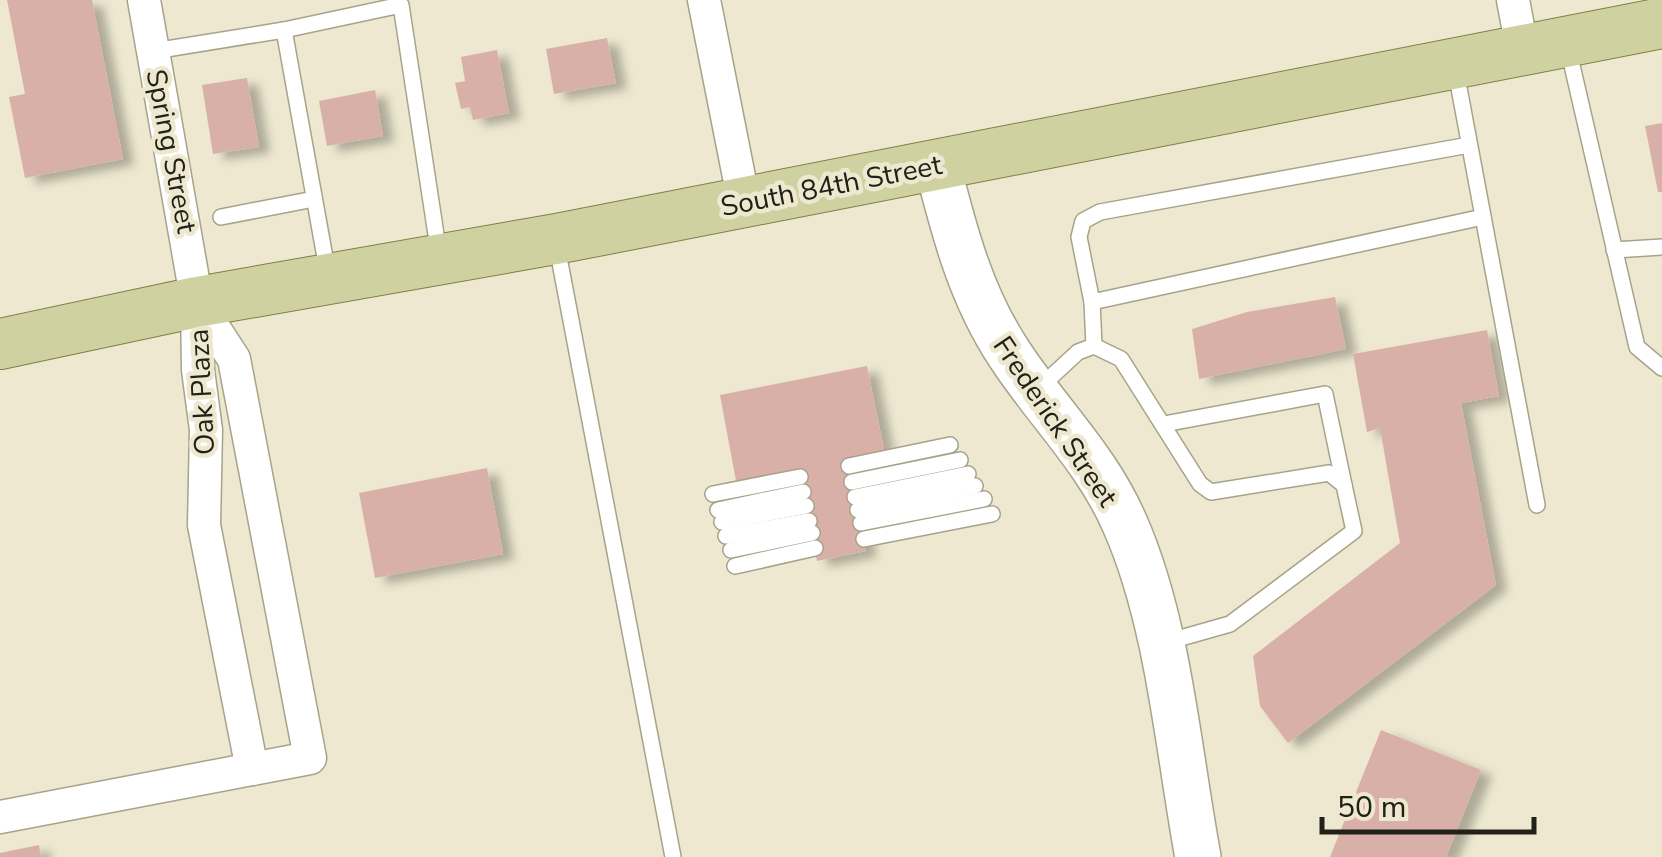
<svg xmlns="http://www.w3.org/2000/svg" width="1662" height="857" font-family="'Nunito Sans',sans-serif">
<defs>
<filter id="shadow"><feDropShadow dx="11" dy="6" stdDeviation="5" flood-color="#0004"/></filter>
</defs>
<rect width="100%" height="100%" fill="#ede8cf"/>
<g fill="#d9b0a8" filter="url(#shadow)">
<path d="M7,0H92L123,159L25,178L9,97L25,94Z"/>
<path d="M607,38L616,83L554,94L546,49Z"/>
<path d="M497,50L509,113L473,120L470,107L461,109L455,83L465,81L461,57Z"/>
<path d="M247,78L259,147L213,154L202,85Z"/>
<path d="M375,90L383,136L327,146L319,101Z"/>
<path d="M1662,123V192H1658L1645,126Z"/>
<path d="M1335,297L1346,349L1199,379L1192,329L1247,312Z"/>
<path d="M1487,330L1499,396L1461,403L1496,585L1288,743L1260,706L1253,656L1400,543L1380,428L1367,432L1353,354Z"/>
<path d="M867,366L884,450L848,458L866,551L817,561L799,468L736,481L720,395Z"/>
<path d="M487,468L503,554L375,578L359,493Z"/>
<path d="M1381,730L1481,770L1446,857H1330Z"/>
<path d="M39,845L41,857H0V853Z"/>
</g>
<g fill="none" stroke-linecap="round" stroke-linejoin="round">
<defs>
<g id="service">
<path d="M284,30L401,5L439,254"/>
<path d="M1568,48L1637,347L1662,368"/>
<path d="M154,51L284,30L328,274"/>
<path d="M1456,72L1537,505"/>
<path d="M221,217L314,199"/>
<path d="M557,247L673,857"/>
<path d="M1614,250L1662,247"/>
<path d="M1092,302L1079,237L1083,221L1100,212L1469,145"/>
<path d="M1094,346L1092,302L1483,217"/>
<path d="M1039,388L1078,352L1094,346L1121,359L1200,484L1211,492L1329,473L1344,485L1354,531L1230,624L1163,643"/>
<path d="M1164,424L1325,394L1344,485"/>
<path d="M849,466L950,445"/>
<path d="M852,482L960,460"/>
<path d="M713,494L800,477"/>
<path d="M855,497L968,474"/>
<path d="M718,510L803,492"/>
<path d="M858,510L975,486"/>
<path d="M722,522L806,506"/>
<path d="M861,523L984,499"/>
<path d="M726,536L809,521"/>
<path d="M864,539L992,514"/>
<path d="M731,550L812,533"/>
<path d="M735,566L815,548"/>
</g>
<g id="minor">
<path d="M144,0L197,302L198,370L206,430L204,525L252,769"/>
<path d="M704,0L744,202"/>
<path d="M1513,0L1523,53"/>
<path d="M0,817L310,758L234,359L197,302"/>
</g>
<path id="secondary" d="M937,164C954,231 971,297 1010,355C1048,413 1097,459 1125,524C1169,624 1178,750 1198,857"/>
<path id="primary" d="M0,344L197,302L556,239L1662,23"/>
</defs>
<use href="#service" stroke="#a7a38b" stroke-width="18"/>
<use href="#minor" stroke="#a7a38b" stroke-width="35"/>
<use href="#secondary" stroke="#a7a38b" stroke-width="48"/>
<use href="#primary" stroke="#7f7f47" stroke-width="52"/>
<use href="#service" stroke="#fff" stroke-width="15"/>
<use href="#minor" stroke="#fff" stroke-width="32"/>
<use href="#secondary" stroke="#fff" stroke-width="45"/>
<use href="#primary" stroke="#d0d1a0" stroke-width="50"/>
</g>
<g text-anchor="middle" stroke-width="9" stroke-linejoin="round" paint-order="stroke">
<g font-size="28" fill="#222117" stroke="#ede8cf">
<text transform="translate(172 151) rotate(79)" y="10">Spring Street</text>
<text transform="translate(831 185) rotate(-11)" y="10">South 84th Street</text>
<text transform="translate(201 392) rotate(-93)" y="10">Oak Plaza</text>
<text transform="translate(1056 421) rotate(56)" y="10">Frederick Street</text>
</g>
</g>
<path d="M1322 817v15h212v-15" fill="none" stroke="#222117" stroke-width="5"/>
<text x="1337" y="817" font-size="30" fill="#222117" stroke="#ede8cf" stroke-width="8" paint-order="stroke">50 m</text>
</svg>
